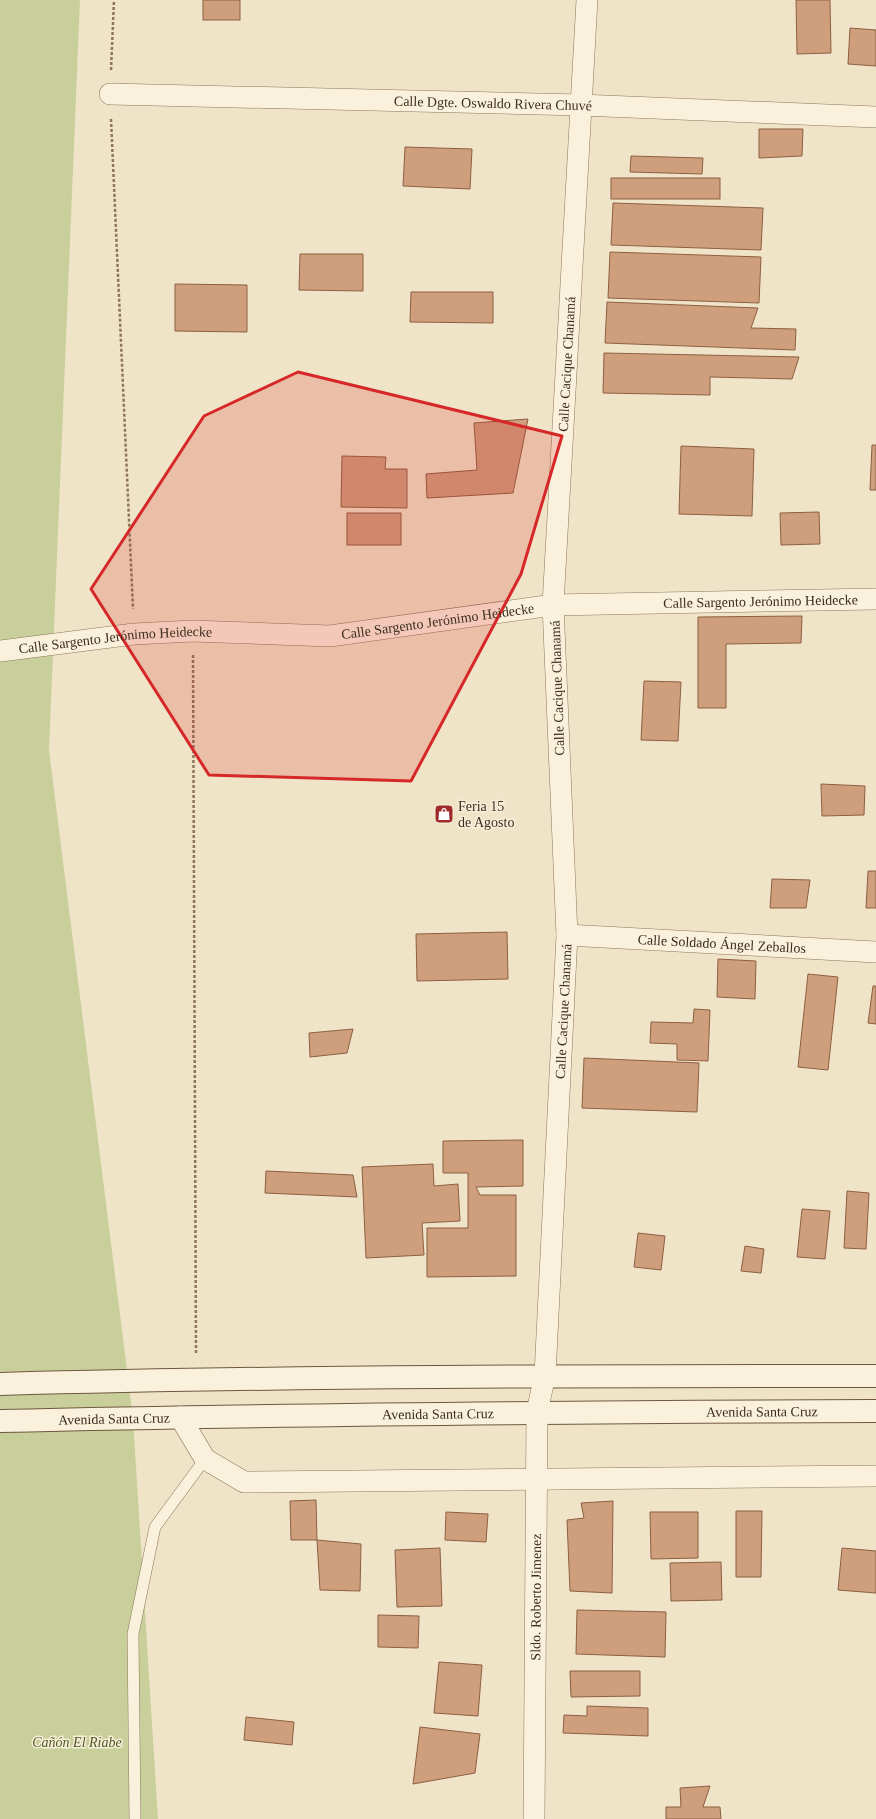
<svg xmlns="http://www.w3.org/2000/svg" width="876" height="1819" font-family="'Times New Roman',serif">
<rect width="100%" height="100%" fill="#f0e4c8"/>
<path fill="#c9cf9b" d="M0,0H80L49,750L133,1418L158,1819H0Z"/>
<g fill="#cf9f7d" stroke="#8d5f41">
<rect x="203" y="0" width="37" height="20"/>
<path d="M796,0H830L831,53L797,54Z"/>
<path d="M850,28L876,30V66L848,64Z"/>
<path d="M759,129H803L802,156L759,158Z"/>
<path d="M405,147L472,149L470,189L403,186Z"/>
<path d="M631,156L703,158L702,174L630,172Z"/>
<rect x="611" y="178" width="109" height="21"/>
<path d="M613,203L763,208L761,250L611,245Z"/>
<path d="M610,252L761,257L759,303L608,298Z"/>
<path d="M300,254H363V291L299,290Z"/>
<path d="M175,284L247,285V332L175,331Z"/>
<path d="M411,292H493V323L410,322Z"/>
<path d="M607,302L758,308L751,328L796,329L795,350L605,343Z"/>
<path d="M604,353L799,357L792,379L710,377V395L603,393Z"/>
<path d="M528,419L513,493L427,498L426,474L477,470L474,423Z"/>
<path d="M872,445H876V490H870Z"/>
<path d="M681,446L754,449L752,516L679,514Z"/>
<path d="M342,456L386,457L385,469H407V508L341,507Z"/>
<path d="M819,512L820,544L781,545L780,513Z"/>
<rect x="347" y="513" width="54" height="32"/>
<path d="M802,616L801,643L726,644V708H698V617Z"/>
<path d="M644,681L681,682L678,741L641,740Z"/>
<path d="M821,784L865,786L864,815L822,816Z"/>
<path d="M868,871H876V908H866Z"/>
<path d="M772,879L810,880L806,908H770Z"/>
<path d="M507,932L508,979L417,981L416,934Z"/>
<path d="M718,959L756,961L755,999L717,997Z"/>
<path d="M808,974L838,977L828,1070L798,1067Z"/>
<path d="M873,986H876V1024L868,1023Z"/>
<path d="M694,1009L710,1010L708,1061L677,1060V1044L650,1043L651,1022L693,1023Z"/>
<path d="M353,1029L347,1053L310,1057L309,1033Z"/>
<path d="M584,1058L699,1063L697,1112L582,1108Z"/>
<path d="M523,1140V1186L476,1187L480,1195H516V1276L427,1277V1228H468V1173H443V1141Z"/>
<path d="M433,1164L434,1186L458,1184L460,1221L422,1223L424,1255L366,1258L362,1167Z"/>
<path d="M266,1171L353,1175L357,1197L265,1193Z"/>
<path d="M847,1191L869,1193L866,1249L844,1248Z"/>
<path d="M802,1209L830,1211L825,1259L797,1257Z"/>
<path d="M638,1233L665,1236L661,1270L634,1267Z"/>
<path d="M745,1246L764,1249L761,1273L741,1271Z"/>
<path d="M316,1500L317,1540H291L290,1501Z"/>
<path d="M613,1501L612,1593L570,1591L567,1520L584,1518L581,1503Z"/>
<path d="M736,1511H762L761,1577H736Z"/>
<path d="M446,1512L488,1514L486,1542L445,1540Z"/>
<path d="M650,1512H698V1558L651,1559Z"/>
<path d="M317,1540L361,1544L360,1591L320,1590Z"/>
<path d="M440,1548L442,1606L397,1607L395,1550Z"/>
<path d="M842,1548L876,1551V1593L838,1590Z"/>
<path d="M721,1562L722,1600L671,1601L670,1563Z"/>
<path d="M577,1610L666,1612L665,1657L576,1654Z"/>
<path d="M378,1615L419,1616L418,1648L378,1647Z"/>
<path d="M439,1662L482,1665L478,1716L434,1713Z"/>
<path d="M570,1671H640V1696L571,1697Z"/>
<path d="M587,1706L648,1708V1736L563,1733L564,1715L587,1716Z"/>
<path d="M246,1717L294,1722L292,1745L244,1740Z"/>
<path d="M420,1727L480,1734L475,1773L413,1784Z"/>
<path d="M710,1786L703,1807H720L721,1819H666V1807H681L680,1788Z"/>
</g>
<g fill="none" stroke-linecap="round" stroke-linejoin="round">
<defs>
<path id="lane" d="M135,1819L133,1634L155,1527L205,1459"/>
<g id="street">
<path id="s1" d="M110,94L580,105L876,117"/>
<path id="s2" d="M0,651L134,634L193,631L330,636L553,605L876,599"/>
<path id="s3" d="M567,935L876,952"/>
<path d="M180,1417L205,1459L244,1482L876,1476"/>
<path id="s4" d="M534,1819L537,1412L545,1375L567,935L553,605L587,0"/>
</g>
<g id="secondary">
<path d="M0,1384C292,1376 584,1376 876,1376"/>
<path id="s5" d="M0,1421C292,1414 584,1412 876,1411"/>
</g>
</defs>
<use href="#lane" stroke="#8d765c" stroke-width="12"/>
<use href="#street" stroke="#8d765c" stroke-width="22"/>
<use href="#secondary" stroke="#6f573f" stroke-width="24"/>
<g stroke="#8d765c" stroke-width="2.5" stroke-dasharray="3 2" stroke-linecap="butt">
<path d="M111,70L114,0"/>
<path d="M111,119L133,609"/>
<path d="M193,655L196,1354"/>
</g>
<use href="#lane" stroke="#faf1dc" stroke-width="11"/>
<use href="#street" stroke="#faf1dc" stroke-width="21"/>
<use href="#secondary" stroke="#faf1dc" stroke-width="22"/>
</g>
<path fill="#d62828" fill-opacity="0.2" stroke="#d62828" stroke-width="3" stroke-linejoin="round" d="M298,372L562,436L521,574L411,781L209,775L91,589L204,416Z"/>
<defs>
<symbol id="shop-square" viewBox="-11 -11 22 22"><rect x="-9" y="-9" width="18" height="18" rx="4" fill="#9e2a2b" stroke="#f7eed8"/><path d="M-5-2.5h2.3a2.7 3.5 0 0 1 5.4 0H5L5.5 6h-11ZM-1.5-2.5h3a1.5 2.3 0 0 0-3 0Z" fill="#fff"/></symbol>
</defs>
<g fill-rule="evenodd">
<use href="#shop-square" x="433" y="803" width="22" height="22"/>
</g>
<g text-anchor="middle" stroke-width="3" stroke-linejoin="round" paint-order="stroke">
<g font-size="14" fill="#3d2e20" stroke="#f7eed8">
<text dy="5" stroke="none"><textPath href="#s1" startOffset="383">Calle Dgte. Oswaldo Rivera Chuvé</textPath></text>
<text dy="5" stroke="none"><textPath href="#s4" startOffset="1457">Calle Cacique Chanamá</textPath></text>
<text dy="5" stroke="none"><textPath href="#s2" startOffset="764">Calle Sargento Jerónimo Heidecke</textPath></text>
<text dy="5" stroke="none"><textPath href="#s2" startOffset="440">Calle Sargento Jerónimo Heidecke</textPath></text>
<text dy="5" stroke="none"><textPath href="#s2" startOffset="116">Calle Sargento Jerónimo Heidecke</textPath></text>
<text transform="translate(557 688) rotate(-92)" y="5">Calle Cacique Chanamá</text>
<text dy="5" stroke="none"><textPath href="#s3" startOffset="155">Calle Soldado Ángel Zeballos</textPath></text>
<text dy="5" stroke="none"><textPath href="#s4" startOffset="809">Calle Cacique Chanamá</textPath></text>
<text dy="5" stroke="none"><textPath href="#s5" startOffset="762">Avenida Santa Cruz</textPath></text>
<text dy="5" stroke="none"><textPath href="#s5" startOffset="438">Avenida Santa Cruz</textPath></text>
<text dy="5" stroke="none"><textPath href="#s5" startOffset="114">Avenida Santa Cruz</textPath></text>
<text dy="5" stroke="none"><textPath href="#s4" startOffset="222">Sldo. Roberto Jimenez</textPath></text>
</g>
<g font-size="14" fill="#3d2e20" stroke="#f7eed8" text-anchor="start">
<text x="458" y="811">Feria 15<tspan x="458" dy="16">de Agosto</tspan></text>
</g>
<g font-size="14" font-style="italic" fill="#4d5a26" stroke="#f7eed8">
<text x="77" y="1747">Cañón El Riabe</text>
</g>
</g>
</svg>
